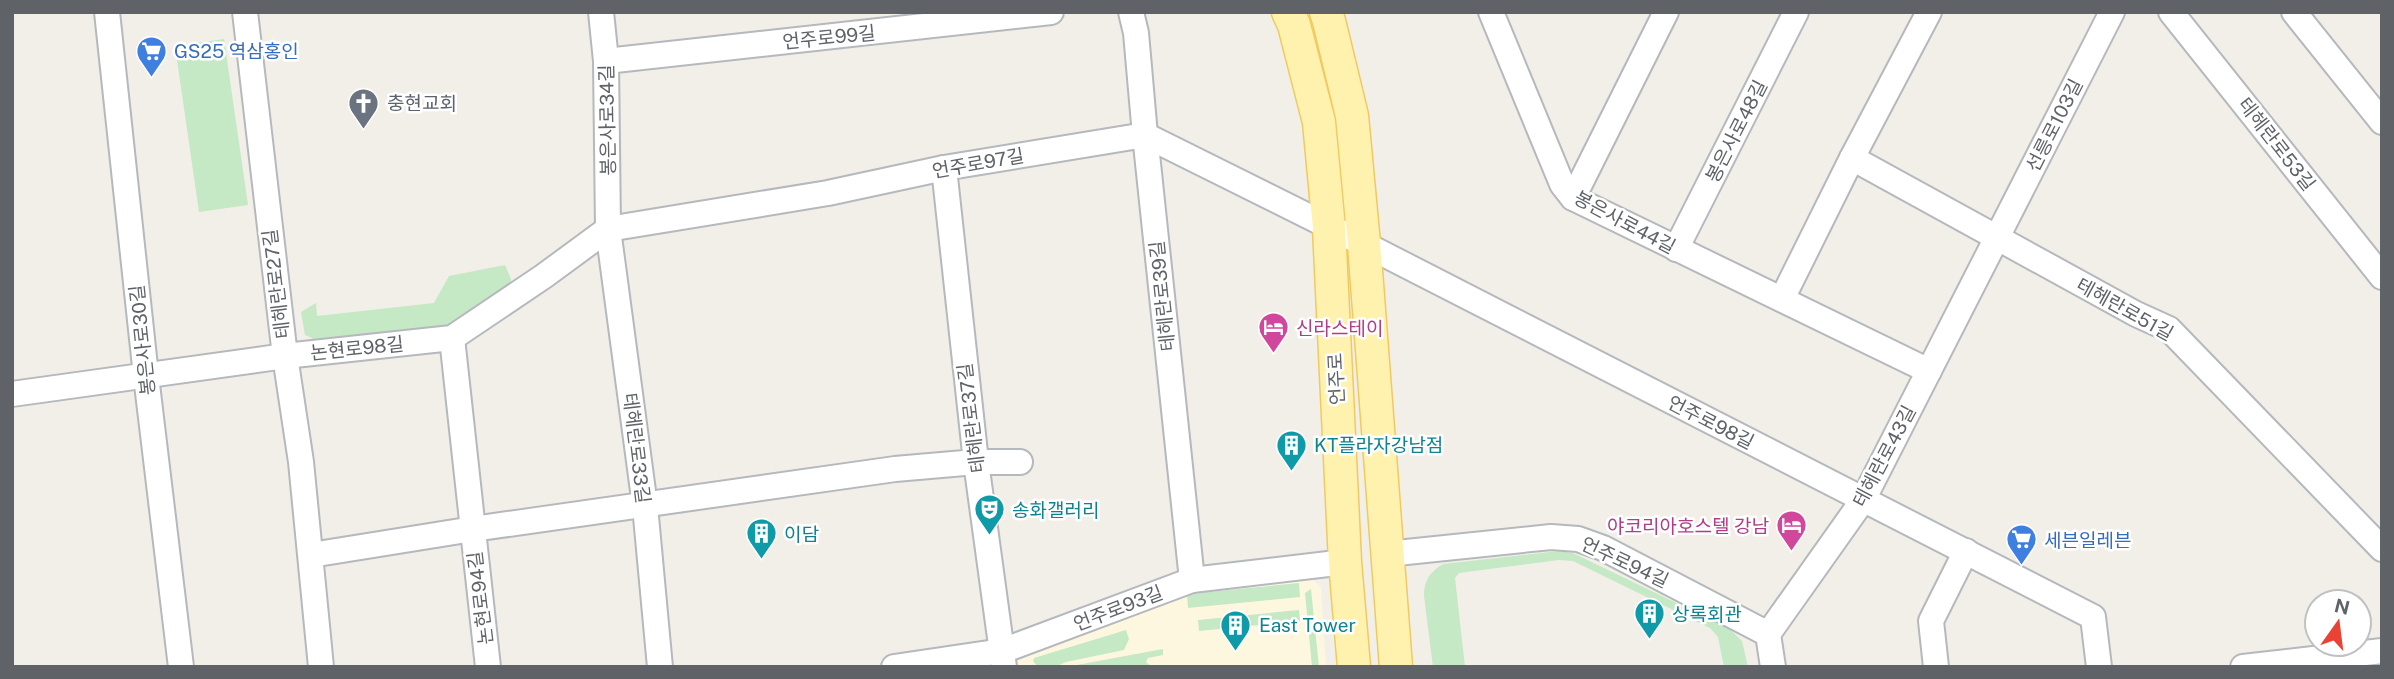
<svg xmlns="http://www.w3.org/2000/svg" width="2394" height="679" font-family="'Public Sans','Noto Sans KR',sans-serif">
<rect width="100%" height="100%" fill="#f1efe8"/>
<path fill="#fef7e0" d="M1305,573L1321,587L1326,667H1014V661L1022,651L1175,589Z"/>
<g fill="#c5e8c5">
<path d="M224,39L248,205L199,212L175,46Z"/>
<path d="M505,265L511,279V285L443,329L314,339L305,335L301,312L316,303L317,316L434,303L449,276Z"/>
<path d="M1559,551L1573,553L1730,629L1742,641L1748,667H1724L1718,637L1710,628L1573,561L1559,560L1459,573L1455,578L1465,667H1433L1424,596C1424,580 1430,572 1443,564Z"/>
<path d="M1299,583L1300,597L1188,608L1187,594Z"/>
<path d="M1311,589L1319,667H1312L1305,593Z"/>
<path d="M1299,610L1300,621L1199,631L1198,620Z"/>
<path d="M1126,630L1129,639L1124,650L1066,662L1055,667H1038L1033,661L1034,658Z"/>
<path d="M1163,649V655L1148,658L1146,662L1152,667H1066Z"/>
</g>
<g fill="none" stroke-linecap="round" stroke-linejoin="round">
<defs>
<g id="minor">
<path d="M107,12L146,376L181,667"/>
<path d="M245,12L285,356L301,462L321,667"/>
<path d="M601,12L606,61L608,229L645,506L660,667"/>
<path d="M1131,12L1136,33L1145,135L1192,580"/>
<path d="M1491,12L1562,184L1573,198L1929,371"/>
<path d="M2171,12L2382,277"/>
<path d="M2294,12L2382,122"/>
<path d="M606,61L1051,12"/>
<path d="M1852,158L2136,314L2169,329L2382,549"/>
<path d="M944,168L976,462L1004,667"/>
<path d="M1573,198L1666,12"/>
<path d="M1676,249L1796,12"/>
<path d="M1782,299L1852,158L1929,12"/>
<path d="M452,338L488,667"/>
<path d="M12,394L285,356L452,338L544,276L608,229L828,193L944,168L1145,135L1364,244L2093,617L2099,667"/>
<path d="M1387,554L1551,537L1578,539L1603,548L1768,634"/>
<path d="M311,555L473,529L895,469L976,462H1020"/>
<path d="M894,667L1002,651L1192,580L1345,562"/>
<path d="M1773,667L1768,634L1863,500L2112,12"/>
<path d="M1936,667L1931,621L1966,551"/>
<path d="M2243,667L2382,651"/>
</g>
<g id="major">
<path d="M1288,12L1294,25L1319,122L1329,228L1345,562L1354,667"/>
<path d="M1326,12L1329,21L1352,116L1364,244L1396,667"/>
</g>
</defs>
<use href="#minor" stroke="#b5b8bc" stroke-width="28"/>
<use href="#major" stroke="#f2c960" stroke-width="35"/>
<use href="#minor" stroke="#fff" stroke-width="24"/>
<use href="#major" stroke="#fff2af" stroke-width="32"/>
</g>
<defs>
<symbol id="supermarket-pin" viewBox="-11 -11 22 30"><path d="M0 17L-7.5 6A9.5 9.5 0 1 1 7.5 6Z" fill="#3f7fe0" stroke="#fff"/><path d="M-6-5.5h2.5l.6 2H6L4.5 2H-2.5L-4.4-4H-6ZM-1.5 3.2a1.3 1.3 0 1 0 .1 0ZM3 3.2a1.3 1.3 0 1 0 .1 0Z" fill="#fff"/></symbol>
<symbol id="church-pin" viewBox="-11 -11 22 30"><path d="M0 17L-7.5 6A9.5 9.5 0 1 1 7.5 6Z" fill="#6b7280" stroke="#fff"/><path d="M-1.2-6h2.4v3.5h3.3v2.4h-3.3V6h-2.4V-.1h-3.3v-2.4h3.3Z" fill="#fff"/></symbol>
<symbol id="hotel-pin" viewBox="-11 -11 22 30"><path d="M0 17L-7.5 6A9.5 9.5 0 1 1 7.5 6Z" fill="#d1479c" stroke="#fff"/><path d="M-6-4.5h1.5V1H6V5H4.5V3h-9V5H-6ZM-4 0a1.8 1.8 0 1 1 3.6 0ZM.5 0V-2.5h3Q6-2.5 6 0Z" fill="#fff"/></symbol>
<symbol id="building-pin" viewBox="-11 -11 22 30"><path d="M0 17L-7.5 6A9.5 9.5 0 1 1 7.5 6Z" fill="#0f9aa8" stroke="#fff"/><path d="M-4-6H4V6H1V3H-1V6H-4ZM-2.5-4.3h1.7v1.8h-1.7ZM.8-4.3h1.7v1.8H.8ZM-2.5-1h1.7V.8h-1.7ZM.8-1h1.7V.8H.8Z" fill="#fff"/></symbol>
<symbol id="theatre-pin" viewBox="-11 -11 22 30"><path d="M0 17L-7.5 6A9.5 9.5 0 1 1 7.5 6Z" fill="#0f9aa8" stroke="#fff"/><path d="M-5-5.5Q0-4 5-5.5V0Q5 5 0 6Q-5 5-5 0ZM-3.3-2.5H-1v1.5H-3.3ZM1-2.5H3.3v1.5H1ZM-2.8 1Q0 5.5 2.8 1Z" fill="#fff"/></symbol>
</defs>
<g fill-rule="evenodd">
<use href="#supermarket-pin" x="134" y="34" width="35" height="47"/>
<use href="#church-pin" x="346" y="86" width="35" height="47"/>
<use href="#hotel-pin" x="1256" y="310" width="35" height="47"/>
<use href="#building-pin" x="1274" y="428" width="35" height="47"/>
<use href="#theatre-pin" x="972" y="492" width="35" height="47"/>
<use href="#hotel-pin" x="1774" y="508" width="35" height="47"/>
<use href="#building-pin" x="744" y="516" width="35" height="47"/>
<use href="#supermarket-pin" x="2004" y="522" width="35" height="47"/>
<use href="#building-pin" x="1632" y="596" width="35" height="47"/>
<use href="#building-pin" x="1218" y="608" width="35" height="47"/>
</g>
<g text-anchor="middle" stroke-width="5" stroke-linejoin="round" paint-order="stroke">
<g font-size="19" fill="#5f6368" stroke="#fff">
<text transform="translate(829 37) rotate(-6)" y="7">언주로99길</text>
<text transform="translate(607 120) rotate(-91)" y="7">봉은사로34길</text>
<text transform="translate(2054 125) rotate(-63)" y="7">선릉로103길</text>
<text transform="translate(1736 131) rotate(-63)" y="7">봉은사로48길</text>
<text transform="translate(2277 144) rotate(52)" y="7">테헤란로53길</text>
<text transform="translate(978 163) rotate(-10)" y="7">언주로97길</text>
<text transform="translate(1625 222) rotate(28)" y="7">봉은사로44길</text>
<text transform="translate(276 284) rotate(-97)" y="7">테헤란로27길</text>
<text transform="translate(1162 296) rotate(-96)" y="7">테헤란로39길</text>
<text transform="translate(2125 309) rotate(29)" y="7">테헤란로51길</text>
<text transform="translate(142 340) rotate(-96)" y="7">봉은사로30길</text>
<text transform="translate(357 348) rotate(-6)" y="7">논현로98길</text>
<text transform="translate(1336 379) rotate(-93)" y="7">언주로</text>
<text transform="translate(971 418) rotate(-97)" y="7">테헤란로37길</text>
<text transform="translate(1711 422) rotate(27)" y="7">언주로98길</text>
<text transform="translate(637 448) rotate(83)" y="7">테헤란로33길</text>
<text transform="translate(1884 456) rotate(-62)" y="7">테헤란로43길</text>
<text transform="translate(1625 562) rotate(25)" y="7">언주로94길</text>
<text transform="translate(480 598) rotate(-97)" y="7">논현로94길</text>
<text transform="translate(1118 608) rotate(-21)" y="7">언주로93길</text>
</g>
<g font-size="19" fill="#366cbe" stroke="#fff" text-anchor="start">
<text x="174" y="58">GS25 역삼홍인</text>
<text x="2044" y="547">세븐일레븐</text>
</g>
<g font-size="19" fill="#5b616d" stroke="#fff" text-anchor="start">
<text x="387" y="110">충현교회</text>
</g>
<g font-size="19" fill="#b23c85" stroke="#fff" text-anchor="start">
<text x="1296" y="335">신라스테이</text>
<text x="1769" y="533" text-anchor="end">야코리아호스텔 강남</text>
</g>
<g font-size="19" fill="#0d838f" stroke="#fff" text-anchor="start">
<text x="1314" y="452">KT플라자강남점</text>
<text x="1012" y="517">송화갤러리</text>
<text x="784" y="541">이담</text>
<text x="1672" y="621">상록회관</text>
<text x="1259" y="632">East Tower</text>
</g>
</g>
<rect width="2394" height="679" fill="none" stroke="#5f6368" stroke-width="28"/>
<g transform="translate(2338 623) rotate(14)"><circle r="33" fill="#ffffff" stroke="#bfc1c3" stroke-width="2"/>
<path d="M0-5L12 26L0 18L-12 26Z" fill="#ea4335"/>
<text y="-10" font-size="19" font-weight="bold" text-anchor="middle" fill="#5f6368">N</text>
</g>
</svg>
